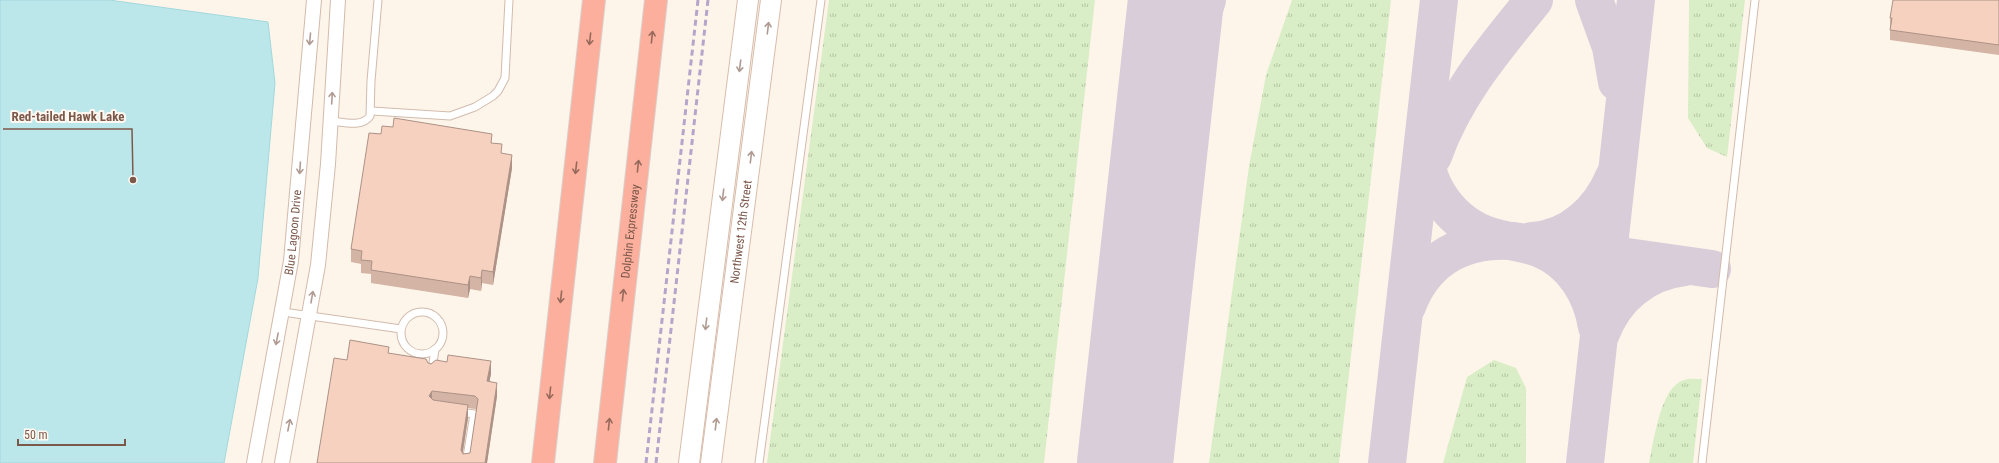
<svg xmlns="http://www.w3.org/2000/svg" width="1999" height="463" font-family="'Roboto Condensed',sans-serif">
<defs>
<pattern id="grass-tufts" width="24" height="20" patternUnits="userSpaceOnUse"><rect width="24" height="20" fill="#d9eec6"/><path d="M3 7l-1-3M5 7V3M7 7l1-3M15 17l-1-3M17 17v-4M19 17l1-3" fill="none" stroke="#b5c4a3"/></pattern>
</defs>
<rect width="100%" height="100%" fill="#fef5ea"/>
<g fill="url(#grass-tufts)">
<path d="M829,0H1095L1044,463H767Z"/>
<path d="M1292,0H1391L1339,463H1209L1249,166L1266,75Z"/>
<path d="M1689,0H1745L1727,157L1707,148L1688,118Z"/>
<path d="M1494,360L1516,368L1526,388V463H1443L1467,377Z"/>
<path d="M1702,379L1693,463H1649C1654,441 1660,387 1684,380C1689,378 1697,379 1702,379Z"/>
</g>
<path fill="#bce7ea" stroke="#a1d8dd" d="M0,0H109L268,22L275,83L258,278L224,463H0Z"/>
<g fill="none" stroke-linecap="round" stroke-linejoin="round">
<g stroke="#dacdda" stroke-width="38">
<path d="M1594,0L1611,47L1617,82"/>
<path d="M1425,154C1428,194 1458,229 1497,238C1511,242 1527,243 1541,249C1573,262 1592,294 1597,327"/>
<path d="M1433,156C1454,96 1494,49 1534,0"/>
<path d="M1532,241C1570,239 1600,211 1614,177"/>
<path d="M1407,306C1425,258 1464,238 1513,241L1712,269"/>
<path d="M1601,333C1615,296 1645,272 1685,267"/>
<path d="M1137,354C1156,236 1169,114 1207,0"/>
<path d="M1387,463L1439,0"/>
<path d="M1585,463L1636,0"/>
</g>
<path stroke="#dacdda" stroke-width="96" d="M1125,463L1176,0"/>
<defs>
<g id="service">
<path d="M372,111L450,116L475,107L493,96L498,91L505,78L509,0"/>
<path d="M331,121C343,122 362,128 370,116L371,81L378,0"/>
<path d="M283,312L401,329"/>
<circle cx="422" cy="333" r="21"/>
<path d="M432,370L435,349"/>
<path d="M460,412L474,414L466,463"/>
<path d="M759,463L821,0"/>
<path d="M1702,463L1755,0"/>
</g>
<g id="minor">
<path id="s1" d="M254,463L291,261L314,0"/>
<path d="M282,463L318,265L328,164L338,0"/>
</g>
<g id="secondary">
<path d="M689,463L748,0"/>
<path id="s2" d="M711,463L771,0"/>
</g>
<g id="motorway">
<path d="M543,463L594,0"/>
<path id="s3" d="M605,463L656,0"/>
</g>
</defs>
<use href="#service" stroke="#d2bbad" stroke-width="9"/>
<use href="#minor" stroke="#d2bbad" stroke-width="16"/>
<use href="#secondary" stroke="#d8bdad" stroke-width="22"/>
<use href="#motorway" stroke="#dad0cc" stroke-width="24"/>
<use href="#service" stroke="#fff" stroke-width="7"/>
<use href="#minor" stroke="#fff" stroke-width="14"/>
<use href="#secondary" stroke="#fff" stroke-width="20"/>
<use href="#motorway" stroke="#fcaf9d" stroke-width="22"/>
<g stroke="#b6a5ca" stroke-width="3" stroke-dasharray="6 4" stroke-linecap="butt">
<path d="M646,463L698,0"/>
<path d="M656,463L708,0"/>
</g>
</g>
<g fill="#d4b4a4" fill-rule="evenodd">
<path d="M1999,0V55L1890,40V18Z"/>
<path d="M393,127L492,143L502,154L512,168L493,285L482,283L481,291L470,289L468,298L371,283V274L361,273V264L351,262V249L381,134Z"/>
<path d="M389,353L428,363L431,364L491,374L489,382L497,396L487,463H317L347,360ZM468,408L475,409L477,410L470,453L463,454V453L468,418Z"/>
</g>
<g fill="#ac9286">
<path d="M512,155V168L493,285V272Z"/>
<path d="M482,270V283L481,291V278Z"/>
<path d="M470,276V289L468,298V285Z"/>
<path d="M491,361V374L487,394V381Z"/>
<path d="M497,383V396L487,463H485Z"/>
<path d="M432,391V404L429,396Z"/>
<path d="M468,405V418L461,463V450Z"/>
</g>
<g fill="#f6d1bf" stroke="#ac9286" fill-rule="evenodd">
<path d="M1893,0H1999V45L1890,30L1892,18H1890Z"/>
<path d="M394,118L492,134L491,143L502,144L501,153L512,155L493,272L482,270L481,278L470,276L468,285L371,270L372,261L361,260L362,251L351,249L369,133L381,134L382,126L393,127Z"/>
<path d="M350,340L389,347L388,353L426,359L428,363L431,364L436,360L447,362L448,355L491,361L487,381L497,383L485,463H317L334,358L347,360ZM432,391L475,396L478,399L470,453L463,454L461,450L468,405L433,400L429,396Z"/>
</g>
<defs><path id="oneway-shaft" d="M-6 0H5M1.5-3L5.5 0L1.5 3" fill="none" stroke-width="1.6" stroke-linecap="round" stroke-linejoin="round"/></defs>
<g stroke="#b09b92">
<use href="#oneway-shaft" transform="translate(768 28) rotate(-83)"/>
<use href="#oneway-shaft" transform="translate(310 39) rotate(95)"/>
<use href="#oneway-shaft" transform="translate(740 66) rotate(97)"/>
<use href="#oneway-shaft" transform="translate(332 98) rotate(-87)"/>
<use href="#oneway-shaft" transform="translate(751 157) rotate(-83)"/>
<use href="#oneway-shaft" transform="translate(300 168) rotate(94)"/>
<use href="#oneway-shaft" transform="translate(723 195) rotate(97)"/>
<use href="#oneway-shaft" transform="translate(312 297) rotate(-80)"/>
<use href="#oneway-shaft" transform="translate(706 324) rotate(97)"/>
<use href="#oneway-shaft" transform="translate(277 339) rotate(101)"/>
<use href="#oneway-shaft" transform="translate(716 424) rotate(-83)"/>
<use href="#oneway-shaft" transform="translate(289 425) rotate(-79)"/>
</g>
<g stroke="#96695b">
<use href="#oneway-shaft" transform="translate(652 37) rotate(-84)"/>
<use href="#oneway-shaft" transform="translate(590 39) rotate(96)"/>
<use href="#oneway-shaft" transform="translate(638 166) rotate(-84)"/>
<use href="#oneway-shaft" transform="translate(576 168) rotate(97)"/>
<use href="#oneway-shaft" transform="translate(623 295) rotate(-84)"/>
<use href="#oneway-shaft" transform="translate(561 297) rotate(96)"/>
<use href="#oneway-shaft" transform="translate(550 393) rotate(96)"/>
<use href="#oneway-shaft" transform="translate(609 424) rotate(-84)"/>
</g>
<g text-anchor="middle" stroke-width="4" stroke-linejoin="round" paint-order="stroke">
<g font-size="12" fill="#7c584a" stroke="#fff9f2">
<text dy="4" stroke="none"><textPath href="#s3" startOffset="233">Dolphin Expressway</textPath></text>
<text dy="4" stroke="none"><textPath href="#s2" startOffset="233">Northwest 12th Street</textPath></text>
<text dy="4" stroke="none"><textPath href="#s1" startOffset="234">Blue Lagoon Drive</textPath></text>
</g>
</g>
<path fill="none" stroke="#7c584a" stroke-width="1.5" d="M133 180L132 129H3"/>
<circle fill="#7c584a" stroke="#fff9f2" stroke-width="1.5" cx="133" cy="180" r="4"/>
<g font-size="13" text-anchor="middle" font-weight="bold" fill="#7c584a" stroke="#fff9f2" stroke-width="4" stroke-linejoin="round" paint-order="stroke">
<text x="68" y="121">Red-tailed Hawk Lake</text>
</g>
<path d="M18 439v6h107v-6" fill="none" stroke="#7c584a" stroke-width="2"/>
<text x="24" y="439" font-size="12" fill="#7c584a" stroke="#fff9f2" stroke-width="3" paint-order="stroke">50 m</text>
</svg>
